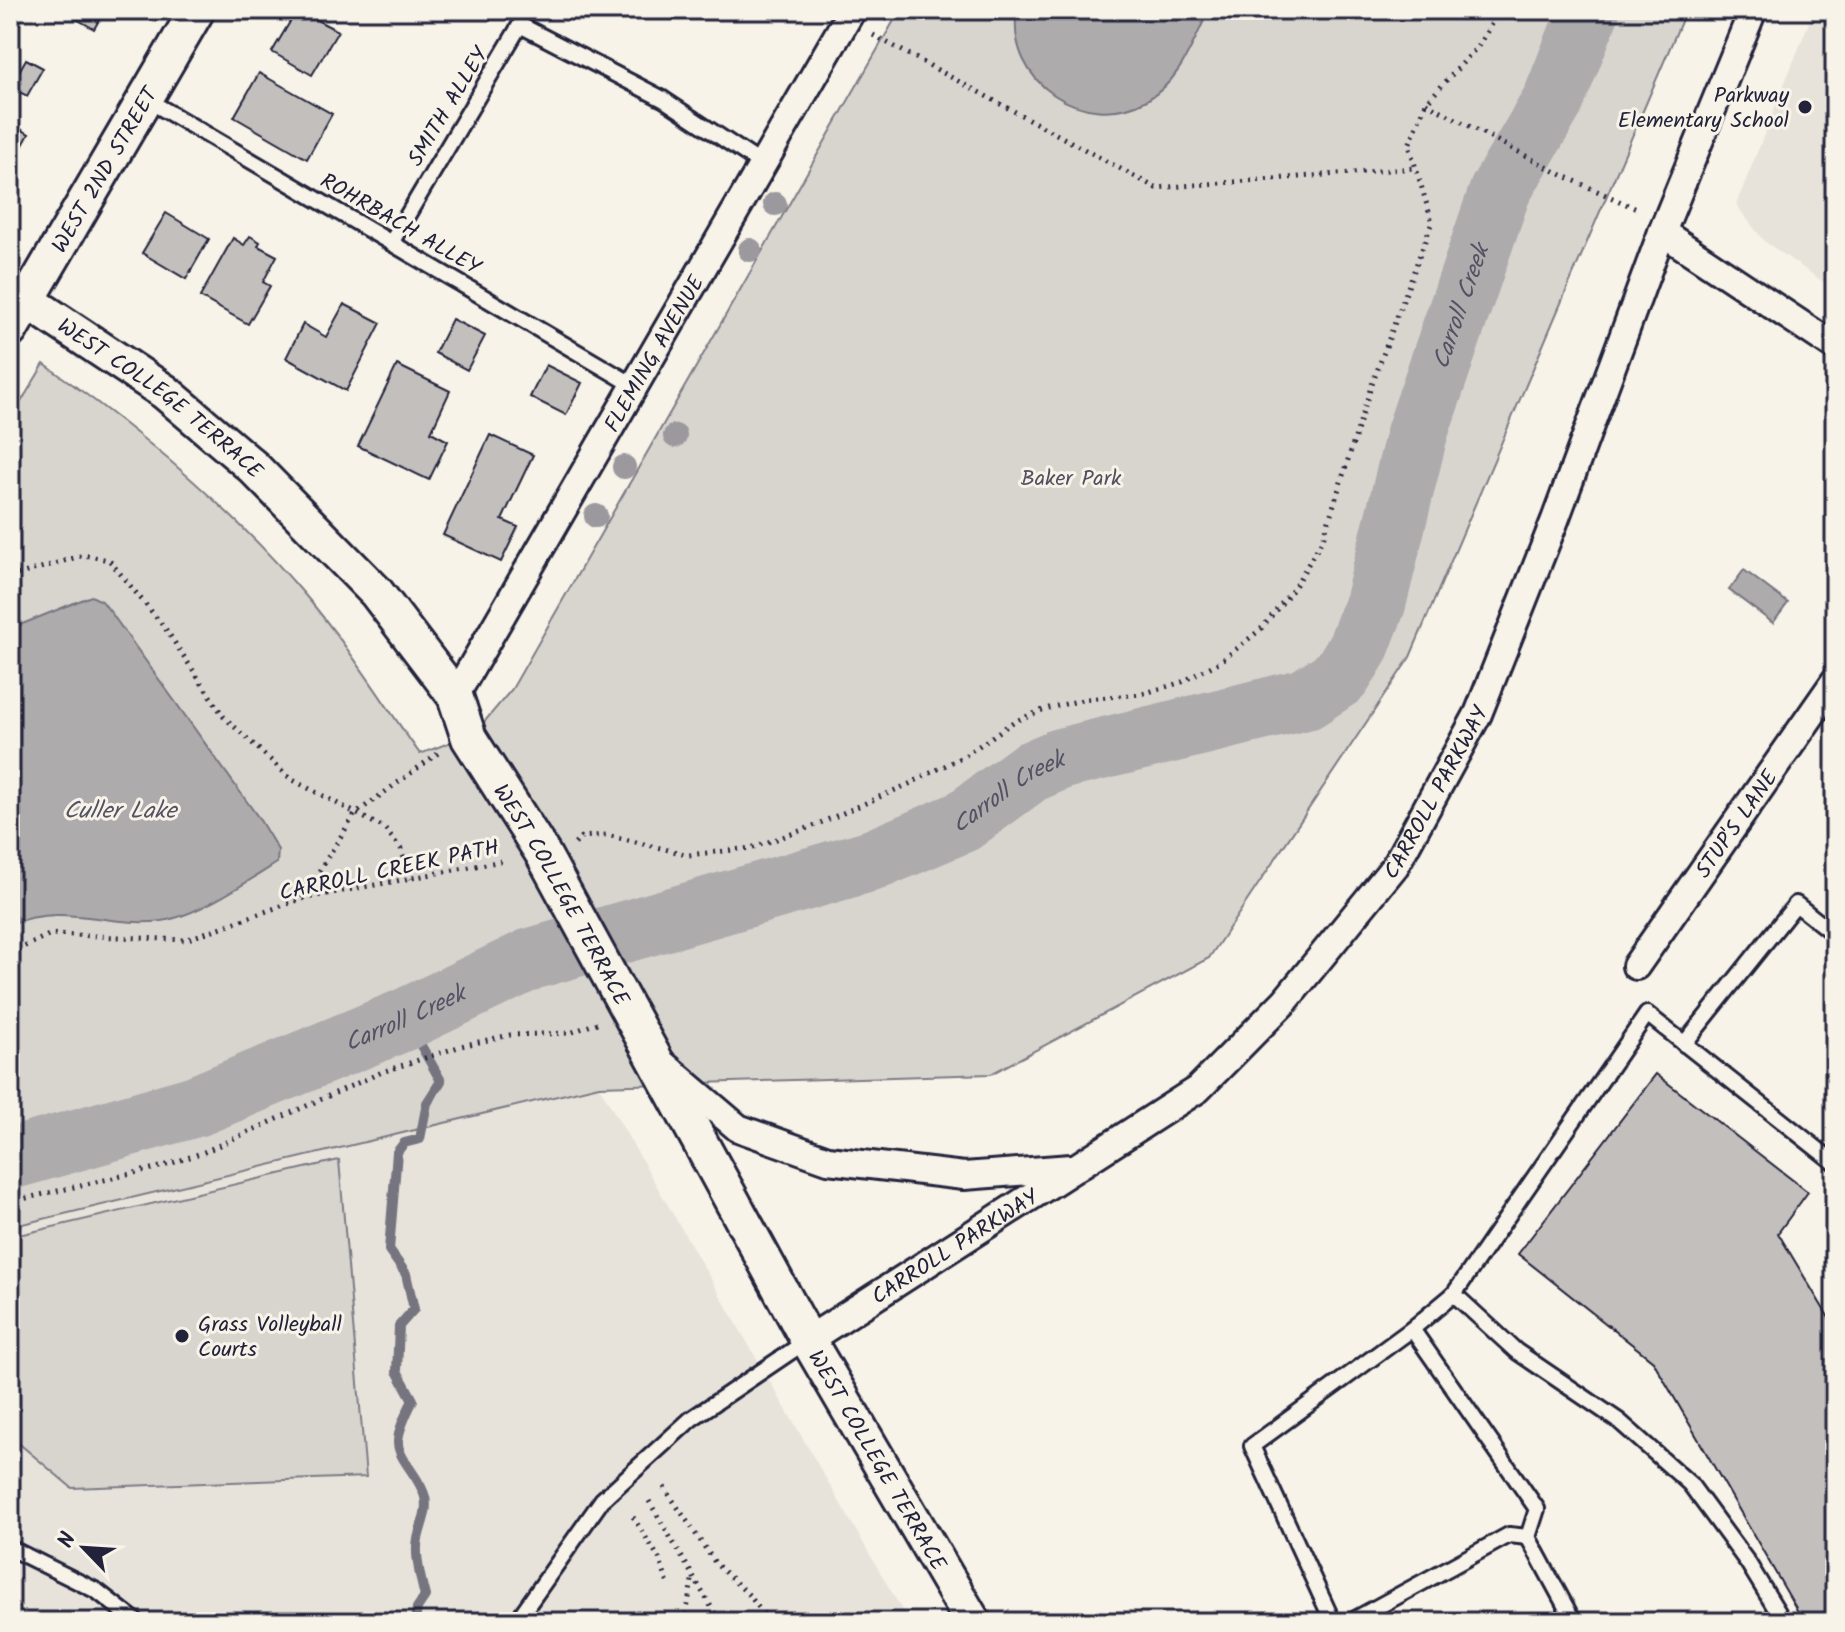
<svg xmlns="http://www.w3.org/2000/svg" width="1845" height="1632" font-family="Kalam,sans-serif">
<rect width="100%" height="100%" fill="#f7f3e8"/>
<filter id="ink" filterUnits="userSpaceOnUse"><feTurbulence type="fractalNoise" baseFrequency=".0125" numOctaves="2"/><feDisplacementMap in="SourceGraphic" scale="16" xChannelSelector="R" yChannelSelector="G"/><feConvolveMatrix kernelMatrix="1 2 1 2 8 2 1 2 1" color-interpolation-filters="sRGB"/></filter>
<g filter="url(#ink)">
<g fill="#e7e3db">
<path d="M1814,10H1835V290L1764,241L1736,205Z"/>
<path d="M599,1086L909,1622H10V1227Z"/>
</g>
<g fill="#d8d5cf" stroke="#7d7c85" stroke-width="2">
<path d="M900,10H1686L1410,657L1209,958L991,1074L599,1086L10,1227V420L44,364C140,431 229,505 305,595C347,644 382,701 420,754L475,733L512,689Z"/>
<path d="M339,1160L366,1477L72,1488L10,1436V1237Z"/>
</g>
<g fill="#aeabad" stroke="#76747f" stroke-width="2">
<path d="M1017,10H1209C1193,42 1180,82 1147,100C1084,134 1005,82 1017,10Z"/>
<path d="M1744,570L1788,603L1773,623L1729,590Z"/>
<path d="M91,596L102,601L112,614L258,817L278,850L277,863C247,882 197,916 162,921C108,928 67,902 10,924V629Z"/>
</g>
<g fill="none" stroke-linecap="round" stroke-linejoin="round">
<path stroke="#76747f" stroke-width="10" d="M406,1019L441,1081L427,1103L420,1139L404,1143L397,1152L389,1250L406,1274L414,1309L399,1326L397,1371L413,1400C407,1413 399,1427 398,1441C397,1459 420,1476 425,1497C429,1514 418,1529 417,1546C416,1562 421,1581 425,1596L417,1608L415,1622"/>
<path stroke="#aeabad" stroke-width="62" id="s1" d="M10,1159L196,1106L406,1019L531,959L873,860L962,822L1030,772L1060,759L1306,699L1341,676L1358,648L1375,604L1417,433L1500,191L1553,101L1589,10"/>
</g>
<g fill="#c2bfbd" stroke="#22223b" stroke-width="2">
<path d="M61,10H105L94,29Z"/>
<path d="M297,10L338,31L312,75L272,52Z"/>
<path d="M26,59L43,68L27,96L10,87Z"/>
<path d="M259,73L332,114L307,159L234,117Z"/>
<path d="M10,123L29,134L10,169Z"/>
<path d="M166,213L209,239L186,279L142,253Z"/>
<path d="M250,236L260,242L258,246L277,256L263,282L270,286L248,324L200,297L233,238L244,245Z"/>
<path d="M344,304L381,323L346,391L286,358L303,324L326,337Z"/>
<path d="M452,319L485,336L467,370L435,353Z"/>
<path d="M397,365L450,391L431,432L448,441L429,480L358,446Z"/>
<path d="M546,365L582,383L566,415L530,397Z"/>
<path d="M490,435L533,455L502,520L518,527L501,562L443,535Z"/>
<path d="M1656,1074L1808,1192L1778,1233L1835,1328V1622H1804L1653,1361L1518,1254Z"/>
</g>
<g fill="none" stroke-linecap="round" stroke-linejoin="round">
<defs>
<g id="service">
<path d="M146,99L635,386"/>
<path d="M391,243L520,25L663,99L763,165"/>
<path d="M1684,1044L1796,904L1835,935"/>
<path d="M1412,1329L1537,1509L1528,1537"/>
<path d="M10,1548L97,1591L137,1622"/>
<path d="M516,1622L602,1500L691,1419L808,1340"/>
<path d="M1333,1622L1252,1446L1412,1329L1454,1294"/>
<path d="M1350,1622L1509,1535L1528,1537L1574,1622"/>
<path d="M1784,1622L1748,1563L1690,1484L1619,1421L1516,1351L1454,1294L1647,1014L1835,1163"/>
</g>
<g id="minor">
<path d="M1662,232L1835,347"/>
<path id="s2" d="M455,696L852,10"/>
<path id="s3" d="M1636,966L1835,681"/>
<path d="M664,1065L738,1128L828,1160L964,1176L1071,1168"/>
<path id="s4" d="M808,1340L1198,1089L1285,1001L1395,866L1478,714L1555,520L1662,232L1753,10"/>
</g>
<g id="tertiary">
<path id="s5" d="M10,289L165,392L253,467L376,592L455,696L469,738L543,854L808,1340L973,1622"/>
<path id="s6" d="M10,330L197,10"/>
</g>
</defs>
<use href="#service" stroke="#22223b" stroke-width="20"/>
<use href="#minor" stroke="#22223b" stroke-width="32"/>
<use href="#tertiary" stroke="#22223b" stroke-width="40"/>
<g stroke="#22223b" stroke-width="5" stroke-dasharray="2 6" stroke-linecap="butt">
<path d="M873,35L1156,188L1416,168"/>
<path d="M1426,103L1562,175L1639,210"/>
<path d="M10,577L84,555L109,560L165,628L224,717L291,779L384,828L401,849L411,879"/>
<path d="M575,844L581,837L607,835L689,855L751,848L811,827L909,784L966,755L1013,722L1045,709L1086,699L1142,694L1182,682L1221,661L1261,629L1294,588L1323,539L1370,390L1432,222L1409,145L1426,103L1480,44L1499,10"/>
<path d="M302,898L355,814L441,751"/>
<path d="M10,953L51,934L185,940L301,899L507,860"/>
<path d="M10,1202L164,1166L204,1152L382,1072L461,1046L510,1035L570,1033L597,1023"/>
<path d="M664,1487L716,1564L749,1595L770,1622"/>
<path d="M649,1501L720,1622"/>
<path d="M633,1517L659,1558L669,1587"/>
<path d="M685,1622L692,1580"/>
</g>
<use href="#service" stroke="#f7f3e8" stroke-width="14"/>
<use href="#minor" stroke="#f7f3e8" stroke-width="26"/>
<use href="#tertiary" stroke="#f7f3e8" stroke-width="34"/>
</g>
<g fill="#9b999d">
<circle cx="775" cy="204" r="12"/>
<circle cx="750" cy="250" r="12"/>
<circle cx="675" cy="436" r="12"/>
<circle cx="624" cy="467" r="12"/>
<circle cx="596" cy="516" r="12"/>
</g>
</g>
<g fill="#22223b" stroke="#f7f3e8" stroke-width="3">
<circle cx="1805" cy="107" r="8"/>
<circle cx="182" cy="1336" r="8"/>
</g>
<g text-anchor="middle" stroke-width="6" stroke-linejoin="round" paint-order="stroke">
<g font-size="22" fill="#22223b" stroke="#f7f3e8" text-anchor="end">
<text x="1789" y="102">Parkway<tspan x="1789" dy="25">Elementary School</tspan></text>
<text x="198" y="1331" text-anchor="start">Grass Volleyball<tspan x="198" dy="25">Courts</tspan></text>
</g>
<g font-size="22" fill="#22223b" stroke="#f7f3e8">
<text transform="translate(447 106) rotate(-59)" y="8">SMITH ALLEY</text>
<text dy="8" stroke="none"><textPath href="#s6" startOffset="186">WEST 2ND STREET</textPath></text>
<text transform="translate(401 223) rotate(30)" y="8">ROHRBACH ALLEY</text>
<text dy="8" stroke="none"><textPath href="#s2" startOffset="396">FLEMING AVENUE</textPath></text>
<text dy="8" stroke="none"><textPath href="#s5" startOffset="186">WEST COLLEGE TERRACE</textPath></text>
<text dy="8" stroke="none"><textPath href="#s4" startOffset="846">CARROLL PARKWAY</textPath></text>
<text dy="8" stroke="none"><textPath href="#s3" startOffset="174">STUP'S LANE</textPath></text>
<text transform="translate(389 869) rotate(-12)" y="8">CARROLL CREEK PATH</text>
<text dy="8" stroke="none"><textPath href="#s5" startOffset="834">WEST COLLEGE TERRACE</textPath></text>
<text dy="8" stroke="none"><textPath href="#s4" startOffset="174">CARROLL PARKWAY</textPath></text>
<text dy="8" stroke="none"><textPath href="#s5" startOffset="1482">WEST COLLEGE TERRACE</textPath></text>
</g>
<g font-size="22" fill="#504f60" stroke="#f7f3e8">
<text x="1071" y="485">Baker Park</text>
</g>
<g font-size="24" font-style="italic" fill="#535263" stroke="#f7f3e8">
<text dy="8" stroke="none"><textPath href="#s1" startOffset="1814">Carroll Creek</textPath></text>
<text dy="8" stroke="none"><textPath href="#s1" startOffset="1068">Carroll Creek</textPath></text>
<text x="120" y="818">Culler Lake</text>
<text dy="8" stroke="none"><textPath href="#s1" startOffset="420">Carroll Creek</textPath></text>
</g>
</g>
<rect width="1845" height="1632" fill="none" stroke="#f7f3e8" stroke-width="40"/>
<rect x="20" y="20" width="1805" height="1592" fill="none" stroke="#22223b" stroke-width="3" filter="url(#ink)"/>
<g transform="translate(84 1548) rotate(295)" stroke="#f7f3e8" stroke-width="6" paint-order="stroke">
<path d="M0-6L14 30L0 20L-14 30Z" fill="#22223b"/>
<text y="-12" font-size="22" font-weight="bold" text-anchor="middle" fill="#22223b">N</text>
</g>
</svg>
